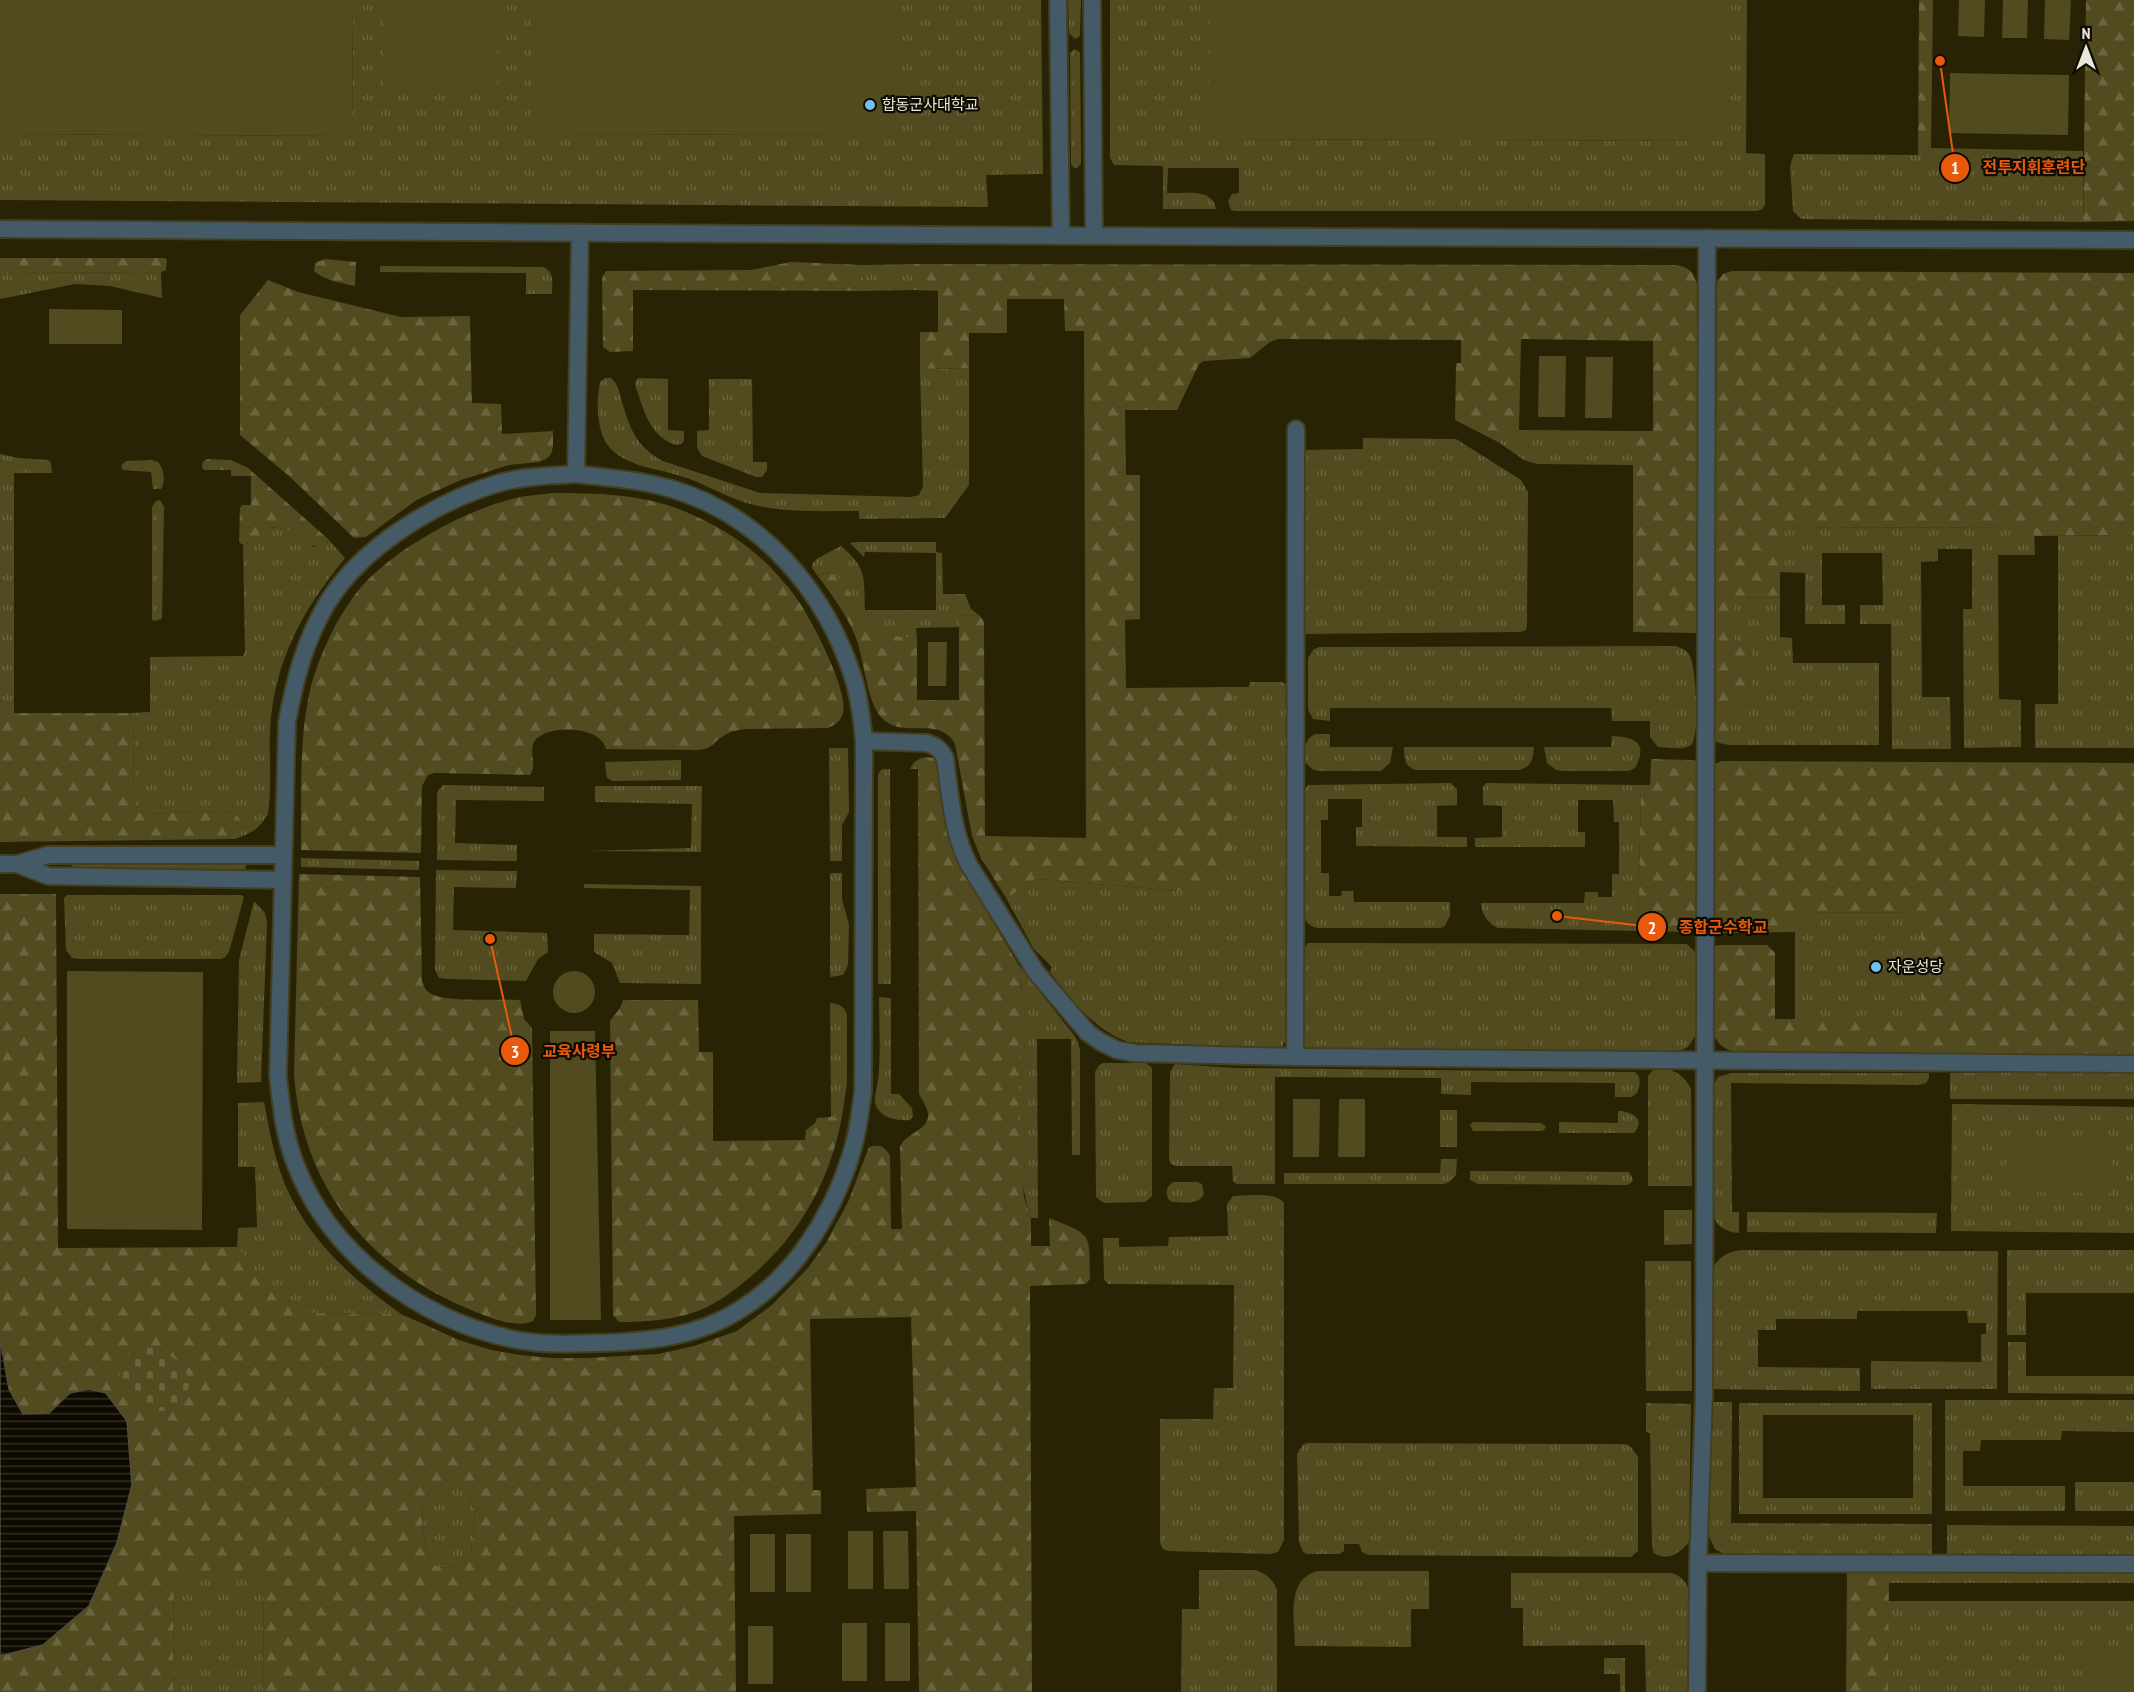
<svg xmlns="http://www.w3.org/2000/svg" width="2134" height="1692" font-family="'PT Sans Narrow','Noto Sans KR',sans-serif">
<defs>
<pattern id="grass-tufts" width="24" height="20" patternUnits="userSpaceOnUse" patternTransform="scale(1.5)"><rect width="24" height="20" fill="#524b1f"/><path d="M3 7l-1-3M5 7V3M7 7l1-3M15 17l-1-3M17 17v-4M19 17l1-3" fill="none" stroke="#6b653f"/></pattern>
<pattern id="forest-firs" width="22" height="20" patternUnits="userSpaceOnUse" patternTransform="scale(1.5)"><rect width="22" height="20" fill="#524b1f"/><path d="M5 1l3.5 6h-7zM16 11l3.5 6h-7z" fill="#6b653f"/></pattern>
<pattern id="cemetery-stones" width="16" height="16" patternUnits="userSpaceOnUse" patternTransform="scale(1.5)"><rect width="16" height="16" fill="#524b1f"/><path d="M2 7V4a2 2 0 0 1 4 0v3zM10 15v-3a2 2 0 0 1 4 0v3z" fill="#6b653f"/></pattern>
<pattern id="water-rules" width="6" height="5" patternUnits="userSpaceOnUse" patternTransform="scale(1.5)"><rect width="6" height="5" fill="#0f0a00"/><path d="M0 2.5h6" fill="none" stroke="#322e24"/></pattern>
</defs>
<rect width="100%" height="100%" fill="#282304"/>
<g fill="url(#grass-tufts)" fill-rule="evenodd">
<path d="M353,0H532V134L894,135L895,0H1041L1043,174L986,175L988,207L0,200V134L352,136Z"/>
<path d="M1068,0H1081L1080,33V36L1075,39L1069,33Z"/>
<path d="M1110,0H1210V139L1727,141L1728,0H1747L1746,153L1765,154V205L1762,209L1757,211H1235L1231,210L1228,201L1232,194L1239,193V168H1168L1167,193C1183,194 1213,187 1216,209H1163V166L1114,165L1110,158Z"/>
<path d="M1074,49L1080,52L1081,164L1077,168H1074L1071,164L1070,53Z"/>
<path d="M1931,148L2083,151V222L1801,219L1793,211L1790,166L1794,154L1918,155Z"/>
<path d="M914,264V290L863,291V265Z"/>
<path d="M380,266L543,267C555,272 552,282 552,294H526V273L380,272Z"/>
<path d="M161,272L162,298L110,286L75,284L0,299V273Z"/>
<path d="M969,368V485L945,518L859,519V511C824,511 788,513 754,505C727,499 704,482 677,475C655,468 626,466 610,448C596,432 596,402 600,382L605,378H611C618,384 619,391 621,399C630,428 635,446 663,461L760,493L911,497L919,495L923,486L920,369Z"/>
<path d="M638,378L668,379V430L684,431V440L682,444C674,446 671,443 664,439C647,427 643,407 636,388L635,383Z"/>
<path d="M709,379H752L753,462H767V470L762,477H756L702,456L697,448V431L709,430Z"/>
<path d="M1519,430L1633,431V465L1537,464L1524,460L1498,442Z"/>
<path d="M1363,438L1456,439L1521,480L1528,492L1527,625L1526,630L1520,632L1302,634V450L1363,449Z"/>
<path d="M0,454L18,458L48,460L51,463L52,473H14V713H0Z"/>
<path d="M152,460L158,462C164,468 166,482 161,489H153L151,472L123,470L121,466L126,461Z"/>
<path d="M160,500L164,507L162,619L154,621L152,619V507L156,501Z"/>
<path d="M282,527L296,531L314,547L327,545L328,539L345,558C302,611 274,661 270,731C269,758 272,787 268,814C260,827 254,832 240,837C243,827 241,821 235,813L221,811L146,814L138,812L134,800L133,713L150,712V657L243,656L245,652L243,545C253,543 257,533 267,528C271,527 277,527 282,527Z"/>
<path d="M2034,527L2035,555H1998L1999,699L2021,700V747L1964,748L1963,609H1972V549H1938V561L1921,562L1922,697H1950L1951,749H1892L1891,624H1860V605H1883L1882,553H1822V605H1845V624H1805V573L1780,572L1779,528Z"/>
<path d="M2134,535V748H2035V704H2058V536Z"/>
<path d="M857,542H936V552L942,553L943,594H965L971,609L980,616L959,615V627L916,628L917,638C899,636 877,637 864,623C850,607 849,565 817,575L812,568V564L818,558L841,546C867,568 864,578 865,610H936V553L865,552L864,557L850,543Z"/>
<path d="M1735,597L1780,598V637L1792,638L1793,663H1879V745H1728V705H1752V644H1735Z"/>
<path d="M1675,646C1681,648 1687,650 1690,656C1696,667 1700,737 1691,745C1683,751 1668,747 1658,747L1650,737V721H1612L1611,708H1330V721L1313,719L1308,710V658L1313,650L1319,647Z"/>
<path d="M1250,682H1282L1287,685V1037L1282,1047L1275,1048L1128,1042C1093,1029 1073,1001 1050,972L1052,967L1034,949L1006,898C1017,893 1024,883 1036,879L1179,891L1231,856V687H1249Z"/>
<path d="M1315,734H1330V747H1393L1390,763L1381,771H1318L1312,769L1305,762C1304,751 1304,739 1315,734Z"/>
<path d="M1612,736C1634,737 1649,742 1635,768L1629,771H1563L1556,770L1547,763L1544,747H1611Z"/>
<path d="M1404,747H1534C1533,758 1532,766 1520,770H1415C1404,766 1404,757 1404,747Z"/>
<path d="M829,748H848L849,812L842,825V861H830Z"/>
<path d="M681,760V780L613,781L607,778L605,762Z"/>
<path d="M883,769H890L891,984H878V775L880,771Z"/>
<path d="M1451,783L1457,789V805L1437,806V837H1467V847L1356,846V827H1362V799H1328V820H1321V873H1329V896H1341L1342,891H1353L1354,902H1450V915L1445,926L1440,928H1317C1310,926 1307,924 1305,918V789L1308,785Z"/>
<path d="M1486,783L1641,785L1638,931L1498,928C1488,924 1481,913 1481,903H1584L1585,892H1598V897H1612V874H1619V822H1614L1613,800H1578V832H1585V847H1475V838L1502,837V806L1483,805V787Z"/>
<path d="M443,785L544,787V801L456,800L455,843L517,845V861L437,860V792Z"/>
<path d="M595,786H702L701,852L585,851L691,848L692,804L595,802Z"/>
<path d="M301,858L419,861V870L301,867Z"/>
<path d="M244,862L246,865L245,872L71,868L72,863Z"/>
<path d="M436,870L517,871L516,888L454,887L453,930L547,933L548,952L538,959L526,981L447,979L439,978L435,970Z"/>
<path d="M830,873H842V899L849,925L848,965L843,975L830,977Z"/>
<path d="M584,884L701,886V984L620,983L612,963L594,952V934L689,935L690,890L584,888Z"/>
<path d="M67,895H241L244,897L229,952L225,957L221,959H79L72,958L66,950L64,898Z"/>
<path d="M254,901L265,913L267,922L261,1082L237,1083L239,960Z"/>
<path d="M1795,912L1921,913V1019H1795Z"/>
<path d="M1308,943L1687,944L1697,954L1695,1036L1688,1047L1673,1054L1310,1050L1303,1045L1302,1039V951Z"/>
<path d="M1018,964L1074,1035L1078,1042L1080,1050V1155H1072L1071,1039H1037L1038,1218H1031C1008,1148 1020,1048 1022,974Z"/>
<path d="M879,997L891,998V1094H899L912,1108L913,1116L910,1120C899,1121 884,1119 877,1108C872,1099 877,1090 878,1081C881,1054 879,1025 879,997Z"/>
<path d="M830,1003C840,1004 844,1006 847,1015V1083L842,1116L831,1117Z"/>
<path d="M1103,1063H1146L1152,1068V1196L1145,1202L1104,1203L1096,1197L1095,1072L1099,1065Z"/>
<path d="M1175,1064L1235,1068L1635,1072C1642,1078 1640,1086 1637,1093L1632,1097H1615V1083L1471,1082V1095L1441,1094V1078L1275,1077V1184H1237L1233,1182L1232,1166H1176L1171,1164L1169,1160L1170,1072Z"/>
<path d="M1663,1068C1676,1071 1685,1076 1691,1089L1692,1186H1648V1076L1653,1070Z"/>
<path d="M1731,1073H1929V1078L1926,1083L1918,1085L1731,1083L1732,1212H1739V1233C1726,1232 1717,1227 1712,1214V1088L1718,1077Z"/>
<rect x="1950" y="1073" width="184" height="26"/>
<path d="M264,1102C269,1129 274,1156 284,1182C307,1239 352,1279 401,1314L303,1313L283,1306L237,1247L238,1228L257,1227L255,1167H238V1103Z"/>
<path d="M1952,1104L2134,1107V1233L1951,1231Z"/>
<rect x="1440" y="1110" width="17" height="37"/>
<path d="M1618,1111C1631,1111 1647,1119 1634,1133H1559V1122L1618,1123Z"/>
<path d="M1473,1122L1541,1123L1546,1127L1543,1131H1473L1470,1125Z"/>
<path d="M1441,1159H1457L1456,1175L1449,1182L1444,1184H1284V1173H1440Z"/>
<path d="M1470,1171L1629,1172L1633,1179L1632,1182L1627,1185L1478,1184L1470,1180Z"/>
<path d="M1173,1182H1197L1202,1184L1204,1194C1197,1206 1184,1202 1172,1202L1169,1200C1165,1192 1166,1187 1173,1182Z"/>
<path d="M1233,1196C1248,1196 1275,1191 1284,1203V1540L1278,1552L1270,1554L1168,1551L1163,1549L1160,1543V1419H1213L1214,1388H1233L1234,1285L1108,1284L1104,1279L1103,1238H1119V1247L1168,1246L1169,1237L1228,1236L1227,1204Z"/>
<path d="M1664,1210H1692V1244L1664,1245Z"/>
<path d="M1747,1212L1937,1213L1936,1233L1747,1232Z"/>
<path d="M1741,1250L1998,1251L1997,1389H1871V1361L1981,1362V1334H1986V1323H1968L1967,1311H1857V1319H1776V1330H1758V1367L1860,1368V1391L1708,1389L1710,1275C1715,1260 1725,1252 1741,1250Z"/>
<path d="M2007,1250H2134V1293H2026V1335H2007Z"/>
<path d="M1645,1261H1691L1692,1391H1646Z"/>
<path d="M2008,1342H2026V1376H2134V1394L2008,1393Z"/>
<path d="M1945,1400H2134V1432L2062,1431L2061,1440H1981L1980,1451H1963V1486H2065V1511H1945Z"/>
<path d="M1708,1402H1732L1731,1523L1932,1524V1555L1724,1554L1715,1549L1707,1532Z"/>
<path d="M1646,1403L1691,1404L1689,1542C1680,1553 1668,1562 1654,1553L1652,1547L1650,1433L1646,1432Z"/>
<path d="M1739,1403H1932V1514H1739ZM1763,1415H1913V1498H1763Z"/>
<path d="M1307,1443L1626,1444L1632,1448L1638,1457V1551L1631,1557L1368,1555L1362,1552L1359,1544H1344V1551L1339,1554H1307L1303,1552L1299,1542L1297,1454L1303,1445Z"/>
<rect x="2075" y="1482" width="59" height="29"/>
<path d="M443,1484H463L475,1512L471,1553L463,1565C454,1567 444,1570 435,1565C423,1557 418,1505 427,1494C431,1490 439,1487 443,1484Z"/>
<path d="M1947,1525L2134,1526V1556L1947,1555Z"/>
<path d="M1199,1570H1256C1266,1574 1274,1580 1277,1590V1692H1181L1182,1609H1199Z"/>
<path d="M1889,1570L2134,1572V1583H1888Z"/>
<path d="M1318,1571H1429V1609H1411V1647L1295,1646C1295,1620 1285,1579 1318,1571Z"/>
<path d="M1511,1573H1671C1683,1576 1687,1583 1690,1594L1689,1692H1646L1645,1645L1523,1646V1608H1511Z"/>
<path d="M174,1576H264L263,1692H173Z"/>
<path d="M1888,1601H2134V1646H2084V1692H1888Z"/>
<path d="M1604,1658H1625V1692H1620V1674H1604Z"/>
</g>
<g fill="url(#forest-firs)" fill-rule="evenodd">
<path d="M1919,0H1933L1931,148L1918,155Z"/>
<path d="M2086,0H2134V221L2083,222Z"/>
<path d="M0,258H165L167,260L166,270L161,272L0,273Z"/>
<path d="M325,259L356,262L355,286C341,283 326,281 314,271L315,263Z"/>
<path d="M791,262L863,265V291L633,290V351L610,352L603,347L602,278L606,271L751,270Z"/>
<path d="M914,264L1675,265C1689,267 1693,271 1697,284L1698,633L1633,632V431H1653V341L1521,339L1519,430L1498,442L1455,420L1456,363H1461V340L1278,339L1270,342L1250,358L1204,361L1199,364L1177,410H1125L1126,475H1140V619L1125,620L1126,688L1231,687V857L1220,876L1204,884L1179,891L1036,879C1024,883 1017,893 1006,898L981,858L972,836L955,744C939,714 902,741 881,717C867,702 864,659 856,638C847,615 832,595 817,575C851,565 849,606 864,622C877,637 899,636 917,638V700H959V615L980,616L984,622L985,836L1086,838L1084,331H1065L1064,299H1007V333H969V368L920,369V332H938V291L914,290Z"/>
<path d="M1732,271L2134,273V535L2034,536V527L1780,528V598L1735,597V644H1752V705H1728V745L1716,742L1714,737L1717,282L1723,274Z"/>
<path d="M268,280L298,292L401,317L470,316L472,403L501,404L502,434L553,431V447L551,454L546,459L539,462L509,465L461,480L418,499L366,537L354,538L289,476L240,435V315Z"/>
<path d="M207,459L231,460L248,468L328,539L327,545C313,554 301,532 285,528C262,522 260,541 243,545L239,542L240,508L242,505H251V476H231V470H204L202,467L203,462Z"/>
<path d="M552,493C601,493 650,494 695,516C722,528 750,546 771,568C780,578 790,588 797,599C811,619 849,690 843,713C841,721 835,725 828,728L745,729C739,730 731,731 725,735C713,741 715,748 699,750L606,749C601,726 551,724 536,739C527,748 538,765 530,775L435,773L428,775L422,786L421,853L301,850C302,797 298,739 311,686C320,654 336,619 357,592C390,551 464,510 516,498C527,495 540,495 552,493Z"/>
<path d="M0,713H133L134,800L138,812L146,814L221,811L235,813C242,821 243,827 240,837L235,839L0,842Z"/>
<path d="M926,757L934,758L938,765C943,797 946,830 957,861L1018,964L1022,974L1018,1118L1024,1197L1031,1218V1246H1050L1049,1218C1094,1236 1089,1233 1090,1279L1086,1284L1030,1286L1032,1692H919L916,1511L867,1512L866,1489L916,1487L911,1317L810,1319L813,1490H821V1514L734,1516L736,1692H263L264,1576H174L173,1692H0V1656L43,1645L70,1392L49,1413L23,1414L9,1389L0,1338V894H56L58,1248L237,1247L283,1305L303,1313L401,1314L459,1340L491,1350L520,1355L551,1358H587L658,1354L694,1346L737,1331L772,1305L808,1268L826,1243L848,1202L869,1147C879,1144 885,1146 890,1156L891,1229H902L900,1147C906,1131 936,1130 926,1107C924,1102 921,1098 919,1094L918,769H910C914,761 918,759 926,757ZM443,1484H463L475,1512L471,1553L463,1565C454,1567 443,1570 435,1565C423,1557 418,1505 427,1494C431,1490 439,1487 443,1484Z"/>
<path d="M1651,759L1692,760L1697,761L1699,766L1696,929L1691,932L1638,931L1641,785H1650Z"/>
<path d="M1722,761L2134,763V1056H2001L1735,1052C1725,1049 1719,1046 1714,1035L1712,950L1715,946L1720,945H1767L1775,953V1019H1921V913L1795,912V932L1720,933L1713,932L1712,770L1715,764Z"/>
<path d="M299,874L420,877L422,981C424,988 427,993 434,995C451,1002 499,999 520,1000L524,1019L532,1028L536,1315L533,1321C515,1329 488,1317 471,1310C368,1268 302,1186 294,1074Z"/>
<path d="M623,1000H698L699,1052H713V1141L805,1140L806,1130L815,1123L817,1118L842,1116C830,1183 797,1240 743,1283C732,1292 718,1302 705,1308C679,1320 647,1322 619,1322L613,1315L610,1021L620,1008Z"/>
<path d="M1847,1570H1889L1888,1692H1846Z"/>
</g>
<path fill="url(#cemetery-stones)" d="M148,1347C168,1353 187,1361 189,1385C189,1390 185,1398 183,1404C176,1406 168,1410 161,1411C136,1412 101,1368 130,1352C135,1350 143,1349 148,1347Z"/>
<g fill="#524b1f">
<path d="M0,0H353L352,136L0,134Z"/>
<path d="M385,0H498L497,93L384,92Z"/>
<path d="M532,0H895V135L532,134Z"/>
<path d="M1210,0H1728V141L1209,139Z"/>
<path d="M1959,0H1985L1984,37L1958,36Z"/>
<path d="M2003,0H2028L2027,38H2002Z"/>
<path d="M2045,0H2071L2069,40L2044,39Z"/>
<path d="M1950,73L2069,75L2068,135L1949,133Z"/>
<path d="M49,309L122,310V344H49Z"/>
<path d="M1539,356H1566L1565,417H1538Z"/>
<path d="M1586,357H1613L1612,418H1585Z"/>
<path d="M928,642H947L946,686H928Z"/>
<path d="M67,971L203,972L202,1230L67,1229Z"/>
<circle cx="574" cy="992" r="21"/>
<path d="M550,1031H595L601,1320H550Z"/>
<path d="M1293,1099H1320L1319,1157H1293Z"/>
<path d="M1339,1099H1365V1157H1338Z"/>
<path d="M2007,1141H2112L2111,1193L2006,1192Z"/>
<rect x="848" y="1531" width="25" height="58"/>
<path d="M883,1531H908L909,1589H884Z"/>
<rect x="750" y="1534" width="25" height="58"/>
<rect x="786" y="1534" width="25" height="58"/>
<rect x="842" y="1623" width="25" height="58"/>
<rect x="885" y="1623" width="25" height="58"/>
<rect x="748" y="1626" width="25" height="58"/>
<path d="M2084,1645L2134,1646V1692H2084Z"/>
</g>
<path fill="url(#water-rules)" stroke="#514d40" stroke-width="1.5" d="M0,1338L9,1389L23,1414L49,1413L70,1393L89,1389L106,1393L127,1421L132,1485L117,1543L89,1606L43,1645L0,1656Z"/>
<g fill="none" stroke-linecap="round" stroke-linejoin="round">
<defs>
<g id="minor">
<path d="M1058,0L1061,236"/>
<path d="M1092,0L1094,236"/>
<path d="M576,474C610,478 643,480 675,490C762,517 824,590 852,674C859,695 862,719 864,741L863,1091C860,1114 857,1137 850,1158C831,1217 794,1276 741,1309C698,1337 647,1342 597,1343C568,1344 540,1345 512,1339C419,1319 329,1254 295,1163C284,1135 281,1105 278,1075L287,722C295,680 304,643 326,605C361,547 435,502 499,483C524,476 550,476 576,474Z"/>
<path d="M576,474L580,233"/>
<path d="M864,741L927,743C936,746 940,749 945,758C950,793 952,833 969,865L1036,972L1088,1033L1101,1042L1117,1050L1135,1053L1295,1057L2134,1064"/>
<path d="M0,864H17L48,855H283"/>
<path d="M17,864L48,876L283,880"/>
<path d="M1295,1057L1296,429"/>
<path d="M1698,1563L2134,1564"/>
<path d="M1697,1692L1698,1563L1704,1396L1707,238"/>
</g>
<path id="tertiary" d="M0,229L1094,236L2134,240"/>
</defs>
<use href="#minor" stroke="#433f21" stroke-width="20"/>
<use href="#tertiary" stroke="#433f21" stroke-width="20"/>
<use href="#minor" stroke="#445a67" stroke-width="16"/>
<use href="#tertiary" stroke="#445a67" stroke-width="16"/>
</g>
<g fill="#6ec2f3" stroke="#0e0c02" stroke-width="2">
<circle cx="870" cy="105" r="6"/>
<circle cx="1876" cy="967" r="6"/>
</g>
<g text-anchor="middle" stroke-width="4.5" stroke-linejoin="round" paint-order="stroke">
<g font-size="15" fill="#eae8d6" stroke="#0e0c02" text-anchor="start">
<text x="882" y="110">합동군사대학교</text>
<text x="1888" y="972">자운성당</text>
</g>
</g>
<path fill="none" stroke="#e8590c" stroke-width="2" d="M1940 61L1955 168M1557 916L1652 927M490 939L515 1051"/>
<g fill="#e8590c" stroke="#0e0c02" stroke-width="2">
<circle cx="1940" cy="61" r="6"/>
<circle cx="1557" cy="916" r="6"/>
<circle cx="490" cy="939" r="6"/>
<circle cx="1955" cy="168" r="15"/>
<circle cx="1652" cy="927" r="15"/>
<circle cx="515" cy="1051" r="15"/>
</g>
<g font-size="18" text-anchor="middle" font-weight="bold" fill="#fff">
<text x="1955" y="174">1</text>
<text x="1652" y="934">2</text>
<text x="515" y="1058">3</text>
</g>
<g font-size="16" text-anchor="middle" font-weight="bold" fill="#e8590c" stroke="#0e0c02" stroke-width="4.5" stroke-linejoin="round" paint-order="stroke">
<text x="2034" y="173">전투지휘훈련단</text>
<text x="1723" y="933">종합군수학교</text>
<text x="579" y="1057">교육사령부</text>
</g>
<g transform="translate(2086 48)" stroke="#0e0c02" stroke-width="4.5" paint-order="stroke">
<path d="M0-4.5L10 22L0 15L-10 22Z" fill="#eae8d6"/>
<text y="-9" font-size="16" font-weight="bold" text-anchor="middle" fill="#eae8d6">N</text>
</g>
</svg>
